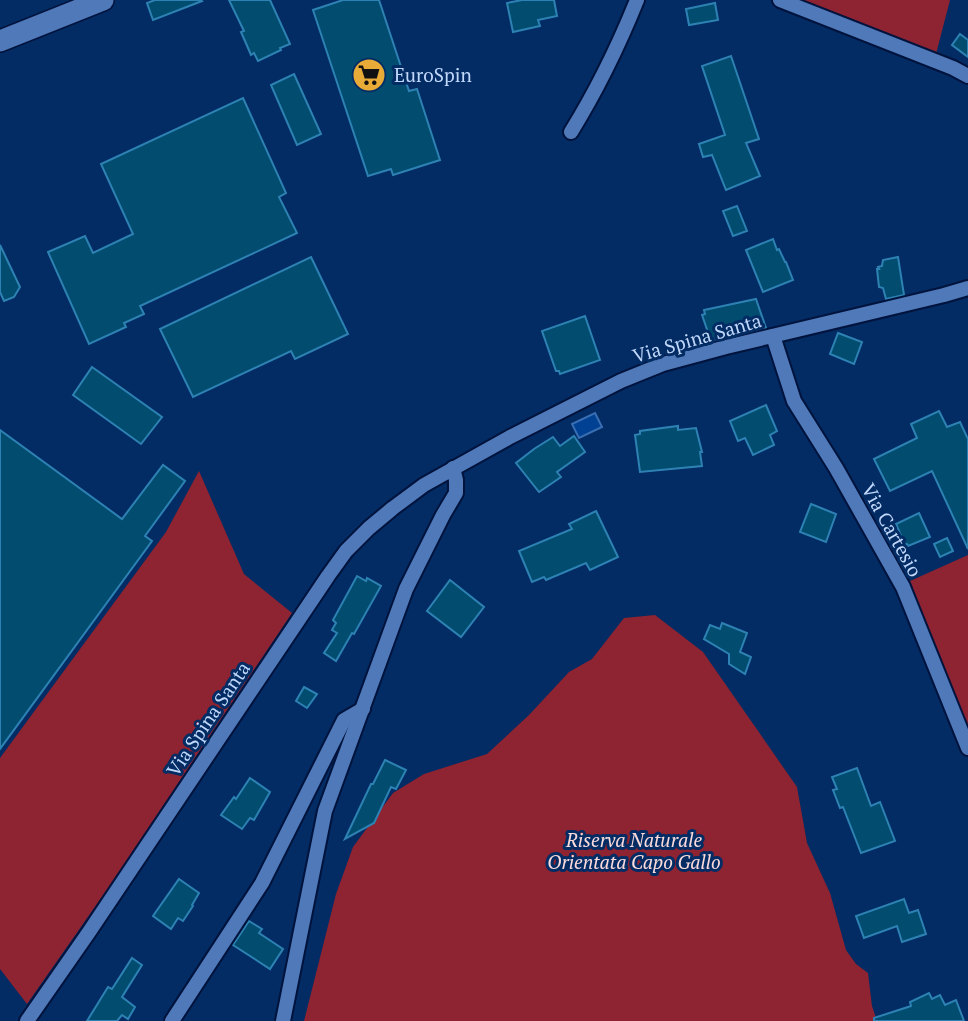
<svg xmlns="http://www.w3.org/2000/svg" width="968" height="1021" font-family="'PT Serif',serif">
<rect width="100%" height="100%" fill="#032c64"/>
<g fill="#8e2331">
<path d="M801,0H950L936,54Z"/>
<path d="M199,471L244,574L292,613L104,894L27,1004L0,969V758L166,532Z"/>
<path d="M968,555V728L910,581Z"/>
<path d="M655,615L703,652L797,787L807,843L830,893L846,950L856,964L868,973L872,1006L877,1021H304L336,894L353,847L393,793L424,774L487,754L529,715L569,672L592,659L624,618Z"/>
</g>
<path fill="#004193" stroke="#3a6eb2" stroke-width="2" d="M595,413L602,427L579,438L572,424Z"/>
<g fill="#014c6f" stroke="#2e82b3" stroke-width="2">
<path d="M155,0H201L202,1L153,20L147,3Z"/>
<path d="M229,0H270L290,44L280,48L281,50L258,61L254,53L251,55L245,41L241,32L244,31Z"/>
<path d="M343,0H379L409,91L417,89L440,160L393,175L391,169L368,176L313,10Z"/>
<path d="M522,0H554L557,16L538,20L540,26L513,32L507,3Z"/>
<path d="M715,3L718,20L689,25L686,9Z"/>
<path d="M960,34L968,40V57L952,45Z"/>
<path d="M731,56L759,139L746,143L760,176L726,190L712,155L703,157L699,144L725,135L702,66Z"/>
<path d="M294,74L321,134L297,145L271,85Z"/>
<path d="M243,98L286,193L279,197L297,233L140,306L144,314L124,323L126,327L89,344L48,252L85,236L93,253L133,234L101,164Z"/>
<path d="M737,206L747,231L733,236L723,211Z"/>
<path d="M773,239L777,250L779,249L785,262H786L793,280L763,292L746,250Z"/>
<path d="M0,245L20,287L14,297L4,301L0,292Z"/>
<path d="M311,257L348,334L295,359L291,351L193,397L160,329Z"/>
<path d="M898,257L904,295L886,299L883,288L879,287L877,269H879L878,267L882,266L883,260Z"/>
<path d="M756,299L766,328L711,341L702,315L705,314L704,310Z"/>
<path d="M585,316L600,360L560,374L559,371H556L542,331Z"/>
<path d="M838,333L862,342L854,364L830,354Z"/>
<path d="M92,367L162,417L141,444L73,395Z"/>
<path d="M766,405L777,431L770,435L774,445L753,455L745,438L738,441L730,421Z"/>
<path d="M939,411L947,427L960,422L968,439V549L932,471L890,491L874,459L917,438L911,424Z"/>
<path d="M678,426V430L696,428L702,452H700L702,466L640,472L635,435L640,434V431Z"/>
<path d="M0,430L122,519L163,465L185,481L145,536L152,541L0,749Z"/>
<path d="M574,436L585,452L557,472L561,477L539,492L516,463L534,449L553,437L560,446Z"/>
<path d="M811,504L836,514L826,542L800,532Z"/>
<path d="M596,511L618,557L590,570L586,563L546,580L544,577L532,582L519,551L572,529L569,524Z"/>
<path d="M919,513L930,537L908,546L907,544L905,545L896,524Z"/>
<path d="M947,538L953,551L940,557L934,544Z"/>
<path d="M357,576L366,581L367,578L381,586L354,634L352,633L336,661L324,653L337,633L332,630L336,623L333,620Z"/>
<path d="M450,580L484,607L461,637L427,611Z"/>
<path d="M722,623L747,633L740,652L751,657L745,674L729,664V654L704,639L710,625L720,629Z"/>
<path d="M304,687L317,694L307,708L296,701Z"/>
<path d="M385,760L406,770L396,789L391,787L374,823L345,839L371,784H373Z"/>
<path d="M857,768L871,806L880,802L895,841L861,853L843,807L840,808L833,790L837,789L832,777Z"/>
<path d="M250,778L270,792L254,820L250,818L242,829L221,815L234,797L236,799Z"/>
<path d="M179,879L199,893L192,905L193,906L183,921L178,918L171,929L153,916Z"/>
<path d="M904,899L909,913L918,910L926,934L902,942L897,926L864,938L856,916Z"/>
<path d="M249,921L262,929L259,933L283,949L270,969L233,945Z"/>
<path d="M132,958L142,965L122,997L135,1007L128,1019L122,1015L117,1021H87L108,987L112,989Z"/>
<path d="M929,993L932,999L940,995L945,1005L956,1000L964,1021H874V1018L911,1006L910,1002Z"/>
</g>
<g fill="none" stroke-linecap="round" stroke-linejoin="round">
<defs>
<g id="minor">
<path d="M780,0L953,68L968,76"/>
<path d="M571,132C597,90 618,47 637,0"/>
<path d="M773,336L794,401L836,468L903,587L968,748"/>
<path d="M27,1021L89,932L328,576L346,551L369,528L393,508L424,485L510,437L621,381L663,364L726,347L944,295L968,288"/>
<path d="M172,1021L262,883L344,720L363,709"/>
<path d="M283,1021L325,811L406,589L443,515L456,493V480L453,468"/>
</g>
<path id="secondary" d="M0,41L103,0"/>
</defs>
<use href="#minor" stroke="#00133d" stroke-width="18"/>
<use href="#secondary" stroke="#00133d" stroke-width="24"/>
<use href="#minor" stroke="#4f79b8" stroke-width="14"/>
<use href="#secondary" stroke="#4f79b8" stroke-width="21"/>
</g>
<defs>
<symbol id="supermarket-disc" viewBox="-11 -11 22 22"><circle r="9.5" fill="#e9ab38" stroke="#032c64"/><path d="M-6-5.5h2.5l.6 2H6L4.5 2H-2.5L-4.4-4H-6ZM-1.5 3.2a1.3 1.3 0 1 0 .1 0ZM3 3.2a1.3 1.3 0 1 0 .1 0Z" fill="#111"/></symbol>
</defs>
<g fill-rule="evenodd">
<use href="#supermarket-disc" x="350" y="56" width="38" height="38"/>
</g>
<g text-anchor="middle" stroke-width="6" stroke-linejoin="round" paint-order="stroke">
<g font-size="19" fill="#c1d8fb" stroke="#032c64" text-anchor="start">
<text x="394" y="82">EuroSpin</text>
</g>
<g font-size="19" fill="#c1d8fb" stroke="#032c64">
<text transform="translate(697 338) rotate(-16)" y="7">Via Spina Santa</text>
<text transform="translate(892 530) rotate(61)" y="7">Via Cartesio</text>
<text transform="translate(208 719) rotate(-56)" y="7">Via Spina Santa</text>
</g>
<g font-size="19" font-style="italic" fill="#fbdbdb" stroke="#032c64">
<text x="634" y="847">Riserva Naturale<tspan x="634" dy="22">Orientata Capo Gallo</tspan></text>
</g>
</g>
</svg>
